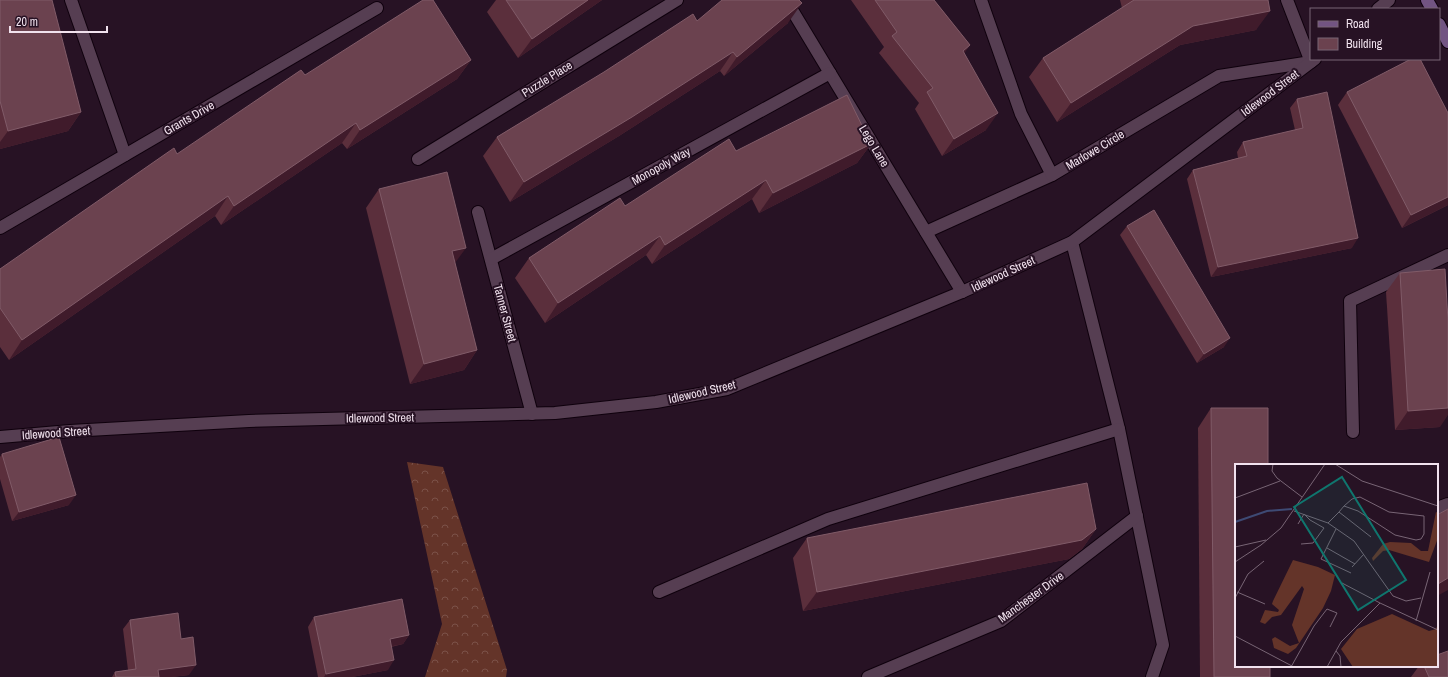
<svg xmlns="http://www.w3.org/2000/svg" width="1448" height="677" font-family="'Archivo Narrow',sans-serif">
<defs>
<pattern id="forest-crowns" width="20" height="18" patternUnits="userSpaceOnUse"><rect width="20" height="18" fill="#643429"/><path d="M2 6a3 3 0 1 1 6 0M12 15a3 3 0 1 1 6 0" fill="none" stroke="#7b5148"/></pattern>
</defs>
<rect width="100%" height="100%" fill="#271224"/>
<path fill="url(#forest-crowns)" d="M407,462L443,467L507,670L506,677H425L442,624Z"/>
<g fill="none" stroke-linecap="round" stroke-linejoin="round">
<defs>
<g id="lane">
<path d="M71,0L125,155"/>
<path d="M926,232L1052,175"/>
<path d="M1353,432L1350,301L1448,255"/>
<path d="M1437,508L1448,504"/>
</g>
<g id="street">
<path d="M786,0L962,292"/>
<path d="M981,0L1021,114L1052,175L1219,76L1311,62L1287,0"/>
<path d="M1378,9L1389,0"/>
<path d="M418,159L677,0"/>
<path d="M478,212L532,414"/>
<path d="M0,228L377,8"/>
<path d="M1072,242L1119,429L1163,645L1152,677"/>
<path d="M491,259L830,73"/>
<path d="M0,437L70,431L249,421L555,413L656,402L727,389L962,292L1072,242L1315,59"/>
<path d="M659,592L828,519L1119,429"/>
<path d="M868,677L1001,621L1137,516"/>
</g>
<g id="secondary">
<path d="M1427,0L1432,9"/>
<path d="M1439,24L1448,42"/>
</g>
</defs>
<use href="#lane" stroke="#0f010d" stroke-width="14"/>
<use href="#street" stroke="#0f010d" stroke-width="14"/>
<use href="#secondary" stroke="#0f010d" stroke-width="14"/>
<use href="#lane" stroke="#563e52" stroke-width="12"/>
<use href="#street" stroke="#563e52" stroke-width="12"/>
<use href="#secondary" stroke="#725482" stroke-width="12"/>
</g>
<g fill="#5b2f3c">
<path d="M0,0L81,112L68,131L0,149Z"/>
<path d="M496,0H602L518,58L487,12Z"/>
<path d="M851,0H934L970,45L964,53L986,130L942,156L915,109L919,103L879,53L884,47Z"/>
<path d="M1120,0H1268L1256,30L1180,45L1057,122L1029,77L1043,58L1122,8Z"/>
<path d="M697,21L788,23L724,76L720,71L619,136L510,202L483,156L497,137Z"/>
<path d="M471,60L457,79L347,149L342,143L221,225L215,216L9,360L0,347V269L177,154Z"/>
<path d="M1347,92L1448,113V205L1402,228L1338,105Z"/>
<path d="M1297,99L1352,248L1211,277L1187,179L1193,170L1238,158L1237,152L1243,142L1295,130L1290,108Z"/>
<path d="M871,144L857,163L759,213L752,199L652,264L646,255L545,323L515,278L529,258L625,206L736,151Z"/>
<path d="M379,189L455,263L477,350L464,370L410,384L366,208Z"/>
<path d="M1127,226L1224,347L1197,363L1120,235Z"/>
<path d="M1400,273L1440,427L1395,430L1386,292Z"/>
<path d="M1211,408L1270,677H1200L1198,428Z"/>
<path d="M2,454L69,505L12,521L0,479V457Z"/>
<path d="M1096,529L1082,549L1069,559L803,611L793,558L807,538Z"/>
<path d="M314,617L409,635L403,644L391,647L388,670L352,677H318L308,627Z"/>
<path d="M130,620L181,639L189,675L171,677H112L115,672L128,670L123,629Z"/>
<path d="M1419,666H1437L1448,677H1411Z"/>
</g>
<g fill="#401b2b">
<path d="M588,0H602L518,58L532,39Z"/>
<path d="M802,3L788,23L724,76L737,57Z"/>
<path d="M1270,11L1256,30L1180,45L1057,122L1071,103L1193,26Z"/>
<path d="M970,45L958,62L963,51Z"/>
<path d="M733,52L720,71L619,136L510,202L524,182Z"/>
<path d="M471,60L457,79L347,149L360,130Z"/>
<path d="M81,112L68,131L0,149V142L8,131Z"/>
<path d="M998,113L986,130L942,156L954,139Z"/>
<path d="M356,123L342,143L221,225L234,206Z"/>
<path d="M871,144L857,163L759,213L773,193Z"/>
<path d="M766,180L752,199L652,264L665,245Z"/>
<path d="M228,196L215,216L9,360L22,340Z"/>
<path d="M1448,197V205L1402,228L1411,215Z"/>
<path d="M660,236L646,255L545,323L558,303Z"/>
<path d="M1358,238L1352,248L1211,277L1218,267Z"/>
<path d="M466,248L452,267V251Z"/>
<path d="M1230,338L1224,347L1197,363L1204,354Z"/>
<path d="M477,350L464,370L410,384L424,364Z"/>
<path d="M1448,408V415L1440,427L1395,430L1408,411Z"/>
<path d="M76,495L69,505L12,521L19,512Z"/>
<path d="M1096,529L1082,549L1069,559L803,611L817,592Z"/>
<path d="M1448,578V590L1437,596V585L1438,584Z"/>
<path d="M409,635L403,644L383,648L390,639Z"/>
<path d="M394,660L388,670L352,677H324L326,674Z"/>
<path d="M196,665L189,675L171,677H153L158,670Z"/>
</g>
<g fill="#6b424f" stroke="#805b68">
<path d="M0,0H52L81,112L8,131L0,101Z"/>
<path d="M423,0H433L471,60L360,130L356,123L234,206L228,196L22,340L0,308V269L174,148L177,154L301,70L305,75Z"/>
<path d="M506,0H588L532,39Z"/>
<path d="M722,0H799L802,3L737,57L733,52L632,117L524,182L497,137L604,72L693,14L697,21Z"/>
<path d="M875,0H934L970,45L963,51L998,113L954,139L927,92L933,88L892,36L897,32Z"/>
<path d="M1134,0H1268L1270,11L1193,26L1071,103L1043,58Z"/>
<path d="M1411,59H1420L1448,113V197L1411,215L1347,92Z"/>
<path d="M1327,92L1358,238L1218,267L1193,170L1247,156L1243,142L1303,128L1297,99Z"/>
<path d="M847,95L871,144L773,193L766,180L665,245L660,236L558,303L529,258L620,198L625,206L729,139L736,151Z"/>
<path d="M447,172L466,248L452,251L477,350L424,364L379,189Z"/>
<path d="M1154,210L1230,338L1204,354L1127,226Z"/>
<path d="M1445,269L1448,321V408L1408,411L1400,273Z"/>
<path d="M1211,408H1268V465H1236V666H1270V677H1214Z"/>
<path d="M59,437L76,495L19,512L2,454Z"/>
<path d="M1087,483L1096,529L1082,540L817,592L807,538Z"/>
<path d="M1448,509V578L1438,584L1437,582V515Z"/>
<path d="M402,599L409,635L390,639L394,660L326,674L314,617Z"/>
<path d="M178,613L181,639L193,637L196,665L158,670L159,677H116L115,672L136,669L130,620Z"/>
<path d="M1448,651V677H1429L1424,666H1437V655Z"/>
</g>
<g text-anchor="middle" stroke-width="4" stroke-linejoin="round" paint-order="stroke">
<g font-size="12" fill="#f1e2ee" stroke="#271224">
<text transform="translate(547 79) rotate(-32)" y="4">Puzzle Place</text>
<text transform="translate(1270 93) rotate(-37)" y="4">Idlewood Street</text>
<text transform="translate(189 118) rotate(-30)" y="4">Grants Drive</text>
<text transform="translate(874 146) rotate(59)" y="4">Lego Lane</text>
<text transform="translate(1095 150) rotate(-31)" y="4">Marlowe Circle</text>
<text transform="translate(661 166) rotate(-29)" y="4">Monopoly Way</text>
<text transform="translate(1003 274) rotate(-25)" y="4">Idlewood Street</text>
<text transform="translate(505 313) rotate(75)" y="4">Tanner Street</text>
<text transform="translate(702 392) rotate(-13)" y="4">Idlewood Street</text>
<text transform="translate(380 418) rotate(-1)" y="4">Idlewood Street</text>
<text transform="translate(56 433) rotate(-4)" y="4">Idlewood Street</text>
<text transform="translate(1031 597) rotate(-36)" y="4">Manchester Drive</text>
</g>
</g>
<g transform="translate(1235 464)">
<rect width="203" height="203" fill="#271224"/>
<path d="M201,48L203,49V74L194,98L154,86L148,87L138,97L137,94L148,80L155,78L176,79L186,87H193ZM58,96L83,103L100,111L96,127L88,144L61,184L53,190L39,184L37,175L40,173L55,182L64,179L57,161L69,125L67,122L46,151L37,153L30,160L25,158L30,146L43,148L44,146L37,140L38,137ZM157,150L194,167L201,165L203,160V203H118L106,185L122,165Z" fill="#643429"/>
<path fill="none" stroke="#3e4a74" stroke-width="2" d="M0,58L32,47L57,45"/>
<path fill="none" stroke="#786575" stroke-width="1" d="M38,0L37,7L42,14L67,33M100,0L127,17L203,42M0,34L45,17M59,47L93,59L119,77L158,132L171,137L186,134M104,48L136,73M93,59L104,48L109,42L117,35L125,33L154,48L189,52V70L186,75L181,76L160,71L123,47L109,42M63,60L69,50L75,56L89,64L78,79L66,80M101,65L86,95L116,109M0,83L31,76M92,84L120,100M0,98L26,81L46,64L90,0M117,103L129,90M107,119L145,139M2,128L30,140M0,134L13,110L29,97M181,157L195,108M0,172L57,202M101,187L105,192L106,203M56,203L79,162L92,145L102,149L95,163M92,203L106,178L145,139L203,166"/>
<path fill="#0f766e" fill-opacity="0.15" stroke="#0f766e" stroke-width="2" d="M107,13L171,116L123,146L59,43Z"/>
<rect width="203" height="203" fill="none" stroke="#f1e2ee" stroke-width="2"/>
</g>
<rect x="1310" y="8" width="130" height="52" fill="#271224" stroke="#786575"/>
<rect x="1318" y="21" width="20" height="6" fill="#725482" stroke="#786575"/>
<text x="1346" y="28" font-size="12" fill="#f1e2ee">Road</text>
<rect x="1318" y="38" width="20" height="12" fill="#6b424f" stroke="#786575"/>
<text x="1346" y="48" font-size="12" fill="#f1e2ee">Building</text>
<path d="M10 26v6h97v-6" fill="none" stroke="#f1e2ee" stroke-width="2"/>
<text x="16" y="26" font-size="12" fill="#f1e2ee" stroke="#271224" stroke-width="3" paint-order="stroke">20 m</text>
</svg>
